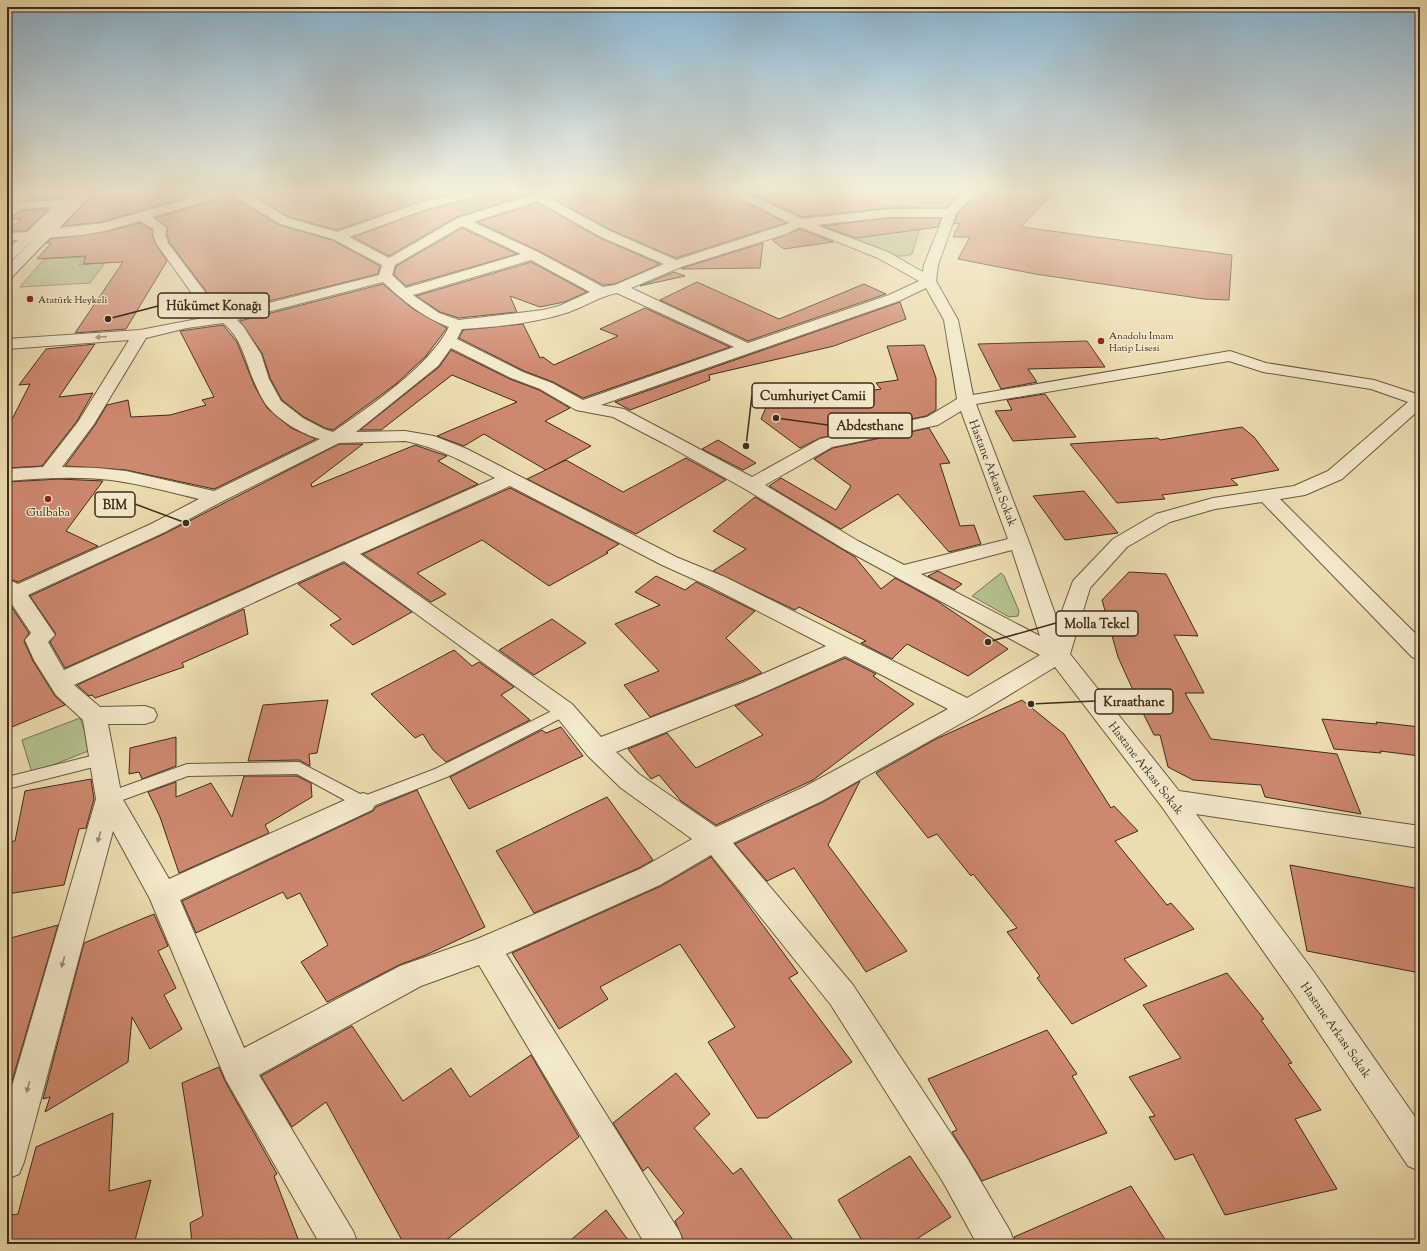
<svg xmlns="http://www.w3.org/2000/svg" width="1427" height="1251" font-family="'Sorts Mill Goudy',serif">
<rect width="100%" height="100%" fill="#ecddaf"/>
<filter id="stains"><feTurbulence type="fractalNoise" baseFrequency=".005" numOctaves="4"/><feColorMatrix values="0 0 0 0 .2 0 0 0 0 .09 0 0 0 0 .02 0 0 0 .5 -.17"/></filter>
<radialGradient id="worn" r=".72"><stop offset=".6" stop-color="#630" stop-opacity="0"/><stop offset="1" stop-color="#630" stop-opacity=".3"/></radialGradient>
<g fill="#b3c28e" stroke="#787656">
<path d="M924,215L912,254L905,256H896L819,224L865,217Z"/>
<path d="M85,257L79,265L105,263L90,283L20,287L44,259Z"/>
<path d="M1001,573L1004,576L1019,611L1018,616L1009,617L972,596Z"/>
<path d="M80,718L91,750L32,773L22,740Z"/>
</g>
<g fill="#ce886e" stroke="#3d2b1d">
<path d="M39,191H67L60,199L30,200Z"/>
<path d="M96,191H208L103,222L63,226Z"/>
<path d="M247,191H459L419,202L337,230L289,217Z"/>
<path d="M490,191H539L457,217L389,256L353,237L427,210L487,194Z"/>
<path d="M565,191H725L786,223L676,258L611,230L552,198Z"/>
<path d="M746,191H962L946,208H890L802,217Z"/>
<path d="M978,191H1055L1021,227L1232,255L1229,300L1204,299L1035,274L958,259L970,237H953L960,223L954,224L957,215Z"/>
<path d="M231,196L279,225L332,240L380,266L378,274L229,311L212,299L169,242L167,234L168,228L155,218Z"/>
<path d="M538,203L600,238L660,264L615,284L603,285L539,251L477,222Z"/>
<path d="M49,209L26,231H8L21,219L8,220L21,211Z"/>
<path d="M890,218H941L938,227L856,238L822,226Z"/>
<path d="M140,223L152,230V234L155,243L167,261L126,329L75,333L123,262L83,264L86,256L37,259L51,243H47L51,239L105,232Z"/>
<path d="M462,228L517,254L406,286L394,275L396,266Z"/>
<path d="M800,229L833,242L784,249L772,240Z"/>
<path d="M763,243L760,268L681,269L682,268Z"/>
<path d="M531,262L587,292L564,302L540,307L510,296L517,312L459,318L440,312L416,296Z"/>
<path d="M674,272L685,276L640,286Z"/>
<path d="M697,282L779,319L864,284L886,294L748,341L660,300Z"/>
<path d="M383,284L413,309L447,328L426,356L396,384L333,430L325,428L304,417L282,400L270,378L262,353L240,321Z"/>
<path d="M900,302L906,319L834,346L709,375L710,380L630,410L615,402Z"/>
<path d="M645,308L730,347L583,398L553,382L524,371L459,338L463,330L523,324L540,358L543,357L554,365L618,336L600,329Z"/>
<path d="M223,325L237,342L255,387L267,408L291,428L316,439L214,489L126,470L65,466L95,425L107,405L128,400L131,417L170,415L206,405L202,400L214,397L180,331Z"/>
<path d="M1087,341L1105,367L1028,369L1037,382L1001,389L978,344Z"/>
<path d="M95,344L59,397L93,393L77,421L42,466L7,468V429L30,384L19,385L46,349Z"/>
<path d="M924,345L936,378V410L926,416L820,438L800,448L761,419L770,398L821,391L830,397L881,389L876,383L898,380L887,346Z"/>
<path d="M451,350L510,379L539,390L570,408L545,421L591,446L546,470L484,434L464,446L437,436L517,402L452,375L381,430H360L439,367Z"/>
<path d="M1045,394L1076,437L1013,441L995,411L1012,410L1007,400Z"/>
<path d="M1242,427L1254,437L1279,470L1231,479L1238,485L1162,495L1165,499L1117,503L1070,444L1158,438L1160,440Z"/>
<path d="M929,428L950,463L940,464L960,526L974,525L981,544L949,552L898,494L841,529L769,486L781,478L836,510L851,486L814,459L833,448Z"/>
<path d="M718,440L756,463L743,470L702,449Z"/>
<path d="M339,444H363L311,484L312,487L415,445L447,456L438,461L478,484L65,668L50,642L56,634L30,596L166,533Z"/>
<path d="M686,458L726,480L636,534L527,479L566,460L623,492Z"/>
<path d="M59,479L103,481L66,531L98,546L18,582L7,578V482Z"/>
<path d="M510,488L619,544L606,552L608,553L549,586L482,540L417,573L446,594L431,602L363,554Z"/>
<path d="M1084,491L1118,533L1065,540L1033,496Z"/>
<path d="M755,497L855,557L881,589L895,578L937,601L1008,649L968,676L907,644L892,659L861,643L866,641L799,607L795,610L713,571L746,549L713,531Z"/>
<path d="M344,563L412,612L353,645L330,625L341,619L298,584Z"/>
<path d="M938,571L962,584L954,590L928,576Z"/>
<path d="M1129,572L1166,574L1198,636L1174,635L1204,693H1185L1211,739L1337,754L1361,814L1265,797L1261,785L1193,780L1168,767L1160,735H1154L1136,699H1137L1118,657L1102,600Z"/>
<path d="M656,576L685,590L696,582L755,611L726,638L762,673L650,717L624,685L659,671L615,624L660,605L635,592Z"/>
<path d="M7,600L29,633L24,641L33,661L55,696L65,705L7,729Z"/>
<path d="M244,609L248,634L182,663L184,667L95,698L92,695L89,696L77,685Z"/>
<path d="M552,619L586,643L534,675L499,650Z"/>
<path d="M454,650L472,666L479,662L514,687L501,695L530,720L446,762L433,750L423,734L415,738L371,694Z"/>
<path d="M845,658L876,674L873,676L914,704L813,780L716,825L681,801L659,775L651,779L628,749L667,733L696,768L763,735L735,706Z"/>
<path d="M328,700L317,753L309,754L310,766L299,760L248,761L263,705Z"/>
<path d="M1022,700L1064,734L1111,808L1114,806L1138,831L1115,841L1167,905L1171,903L1194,929L1124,959L1147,986L1072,1024L1037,978L1040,976L1007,932L1017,928L973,874L971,876L937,834L928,838L876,773L936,739Z"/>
<path d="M1322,719L1377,724L1376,722L1420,727V756L1380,751L1381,753L1334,749Z"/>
<path d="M561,727L583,756L469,809L450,777L542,730L546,733Z"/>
<path d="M176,737V766L142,779L139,772L129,774L130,748Z"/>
<path d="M244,776H297L311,783L312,797L265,825L269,833L179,873L160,817L148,792L176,782V797L211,783L232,817Z"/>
<path d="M91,779L94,799L86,828L79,829L64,885L7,894V842L15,841L25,791Z"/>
<path d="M860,781L828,845L907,951L866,972L794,868L767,881L735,844L823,802Z"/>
<path d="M417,790L485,927L426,955L399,965L327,1002L301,962L328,945L300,893L287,899L283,892L196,933L182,901L373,811L376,807Z"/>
<path d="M607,797L653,860L639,868L534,913L496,851Z"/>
<path d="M711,857L740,894L798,973L789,978L852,1062L767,1118H757L708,1042L735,1027L680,944L600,987L608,999L559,1029L512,953L661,886Z"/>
<path d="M1290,865L1420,889V973L1307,951Z"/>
<path d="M154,914L168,946L158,951L176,988L164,995L182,1029L150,1049L132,1017L128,1062L45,1112L50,1097L43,1099L84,943Z"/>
<path d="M58,925L7,1098V939Z"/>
<path d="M1227,973L1264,1019L1261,1020L1292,1063L1288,1064L1321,1110L1295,1119L1337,1189L1225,1215L1193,1154L1175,1160L1149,1117L1155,1116L1129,1077L1181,1058L1143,1005Z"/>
<path d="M352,1026L403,1101L451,1068L470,1097L531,1055L579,1137L441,1244H404L326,1102L292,1127L261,1076Z"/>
<path d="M1047,1030L1077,1074L1072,1076L1107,1133L982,1181L952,1132L957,1130L928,1079Z"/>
<path d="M219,1067L225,1081L277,1174L274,1176L300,1244H192L190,1223L203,1216L182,1083Z"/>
<path d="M676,1073L710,1114L694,1128L733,1174L741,1168L796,1244H685L675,1221L684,1213L648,1167L643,1171L613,1123Z"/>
<path d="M113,1113L109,1191L151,1180L134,1244H7L12,1215L18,1214L36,1147Z"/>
<path d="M910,1156L951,1217L909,1244H864L838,1200Z"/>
<path d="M1131,1186L1168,1244H1016L1014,1237Z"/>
<path d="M606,1210L631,1244H566Z"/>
</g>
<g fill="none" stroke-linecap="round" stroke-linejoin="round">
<defs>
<g id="lane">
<path d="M19,203L26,205L7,219V213Z"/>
<path d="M564,705L569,706L572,710L569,714L447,777L363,810L297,774L188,776L109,805L103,804L101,799L103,794L187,764L299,762L364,796L435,769Z"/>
<path d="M103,753L109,755L111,759L109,763L7,789V777Z"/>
</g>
<path id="street" d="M70,191H83L43,230L103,223L215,191H243L288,218L337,232L419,203L467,191H489L487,193L427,209L349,237L389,258L458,218L545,191H564L549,198L610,231L676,260L790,223L726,191H742L802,219L890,209H947L964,191H977L956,214L938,265L936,281L958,320L973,395L1230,351L1266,363L1374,380L1420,395V409L1342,479L1305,495L1280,499L1420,638V660L1412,657L1262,502L1215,509L1170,522L1127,547L1090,588L1070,654L1179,791L1420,826V848L1196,814L1314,972L1420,1124V1171L1408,1166L1292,992L1162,807L1055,667L976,715L822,801L733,843L853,985L967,1158L1010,1231L1015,1244H977L943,1182L831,1005L711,855L660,885L506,954L679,1231L684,1244H645L479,965L421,986L259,1075L353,1231L358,1244H320L226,1080L150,899L113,831L24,1162L19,1174L7,1179V1103L96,799L83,720L56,695L34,660L25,640L31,633L7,597V579L18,584L151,524L199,499C170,492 141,484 111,480C77,476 42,478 7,481V469L43,467L78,422L129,340L7,349V339L140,330L213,316L201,306L156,243L153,234L154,229L140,221L105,231L82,235L34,239L12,260L7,261V250L18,240L7,241V233L27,232L53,207L7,210V202L61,200ZM231,194L280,224L333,239L382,265L379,275L229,313L211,300L168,243L165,234L167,228L152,217ZM538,201L601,237L664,264L615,285L603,287L538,252L473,222ZM890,217H943L924,265L923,272L888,252L816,225ZM462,226L521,254L406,288L392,275L395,265ZM800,227L878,258L919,281L889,295L748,343L631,288L681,267L786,234ZM531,260L590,292L559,306L543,310L459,320L439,313L413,295ZM383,282C405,302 421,316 449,327C428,368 371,405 333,432L324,429L303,418L281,401L269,379L261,354L243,326L237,320ZM926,288L944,320L957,399L927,417L820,439L752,477L624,409L601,405L899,301ZM617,293L734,347L583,400L552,383L523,372L457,339L462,329C496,327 537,323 569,312C586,306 600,296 617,293ZM223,323C241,337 245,359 253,379C257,388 262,400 268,407C280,421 302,434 320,439L214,491L126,471L97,468L62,467L94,424L146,338L187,328ZM451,348L511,378L540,389L576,410L613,417L667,445L745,489L844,549L1040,655L967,698L725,577L676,557L467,449L434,436L405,431L356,432L438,366ZM1229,361L1263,372L1371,389L1408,402L1328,471L1294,486L1213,498L1156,514L1113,539L1073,581L1058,622L1029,542L976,404ZM961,411L1008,539L904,565L858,541L765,485L832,447L938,425ZM405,441C438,447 466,463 495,478L64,670L48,642L55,635L28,595L165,532L223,501L339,443ZM510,486L662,565L711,587L826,646L742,683L601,737L572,704L360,554ZM1012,550L1040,636L921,574ZM344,561L556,716L588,756L621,788L692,839L640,869L477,939L400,966L244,1048L180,900L372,810L376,803L372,796L363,793L354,796L169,879L122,798L108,724H145L154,721L157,715L154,709L145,706L100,707L74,685ZM845,656L948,709L804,787L716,827L639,774L616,752L758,695Z"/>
<path id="secondary" d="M82,191H95L12,277L7,278V266Z"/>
</defs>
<use href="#lane" stroke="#695842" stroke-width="2"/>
<use href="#street" stroke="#695842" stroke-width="2"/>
<use href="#secondary" stroke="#3d2b1d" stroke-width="2"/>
<use href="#lane" fill="#f3e9cb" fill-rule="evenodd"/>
<use href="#street" fill="#f3e9cb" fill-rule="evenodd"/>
<use href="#secondary" fill="#f3e9cb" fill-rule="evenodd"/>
</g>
<defs><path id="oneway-solid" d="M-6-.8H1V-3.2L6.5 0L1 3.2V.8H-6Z"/></defs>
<g fill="#988a74">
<use href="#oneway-solid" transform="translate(101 337) rotate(176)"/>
<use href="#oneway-solid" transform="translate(99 837) rotate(106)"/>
<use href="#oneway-solid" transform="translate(63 962) rotate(106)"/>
<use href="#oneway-solid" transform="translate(28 1087) rotate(106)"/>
</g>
<linearGradient id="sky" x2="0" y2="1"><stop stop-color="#8ab6d4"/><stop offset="0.52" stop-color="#f6f0db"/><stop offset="1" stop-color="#f6f0db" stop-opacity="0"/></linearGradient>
<rect width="1427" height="367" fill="url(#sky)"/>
<g fill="#8f2418" stroke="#f3e9cb" stroke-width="1.5">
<circle cx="30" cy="299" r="4"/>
<circle cx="1101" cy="341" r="4"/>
<circle cx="48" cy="499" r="4"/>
</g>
<g text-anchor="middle" stroke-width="3" stroke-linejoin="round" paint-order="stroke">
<g font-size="10" fill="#3d2b1d" stroke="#f3e9cb" text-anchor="start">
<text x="38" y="303">Atatürk Heykeli</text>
<text x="1109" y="339">Anadolu İmam<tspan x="1109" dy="12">Hatip Lisesi</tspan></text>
</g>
<g font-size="12" fill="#3d2b1d" stroke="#f3e9cb">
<text transform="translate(993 473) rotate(69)" y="4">Hastane Arkası Sokak</text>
<text transform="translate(1146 768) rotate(52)" y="4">Hastane Arkası Sokak</text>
<text transform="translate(1336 1030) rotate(55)" y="4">Hastane Arkası Sokak</text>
</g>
<g font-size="12" fill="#3d2b1d" stroke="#f3e9cb">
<text x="48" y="516">Gulbaba</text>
</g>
</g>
<path fill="none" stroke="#3d2b1d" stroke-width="1.5" d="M108 319L158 306M746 446L752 395M776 418L828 425M186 523L135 504M988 642L1056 623M1031 704L1095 701"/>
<g fill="#3d2b1d" stroke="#f3e9cb" stroke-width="1.5">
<circle cx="108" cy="319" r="4"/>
<circle cx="746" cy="446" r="4"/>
<circle cx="776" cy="418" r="4"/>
<circle cx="186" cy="523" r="4"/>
<circle cx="988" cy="642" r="4"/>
<circle cx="1031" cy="704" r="4"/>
</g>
<g fill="#f3e9cb" stroke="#3d2b1d" stroke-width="1.5">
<rect x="158" y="293" width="111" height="25" rx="4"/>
<rect x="752" y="383" width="122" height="25" rx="4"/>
<rect x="828" y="413" width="84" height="25" rx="4"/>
<rect x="95" y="492" width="40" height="25" rx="4"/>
<rect x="1056" y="611" width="82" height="25" rx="4"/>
<rect x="1095" y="689" width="78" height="25" rx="4"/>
</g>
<g font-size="13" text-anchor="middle" font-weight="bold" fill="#3d2b1d">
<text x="214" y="310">Hükümet Konağı</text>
<text x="813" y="400">Cumhuriyet Camii</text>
<text x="870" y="430">Abdesthane</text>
<text x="115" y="509">BIM</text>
<text x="1097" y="628">Molla Tekel</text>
<text x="1134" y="706">Kıraathane</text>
</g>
<rect width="1427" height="1251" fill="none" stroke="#ecddaf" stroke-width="24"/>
<rect x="8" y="8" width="1411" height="1235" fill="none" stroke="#3d2b1d" stroke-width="2"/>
<rect x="12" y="12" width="1403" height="1227" fill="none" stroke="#3d2b1d"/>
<rect width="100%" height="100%" filter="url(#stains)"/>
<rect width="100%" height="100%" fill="url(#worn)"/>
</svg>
